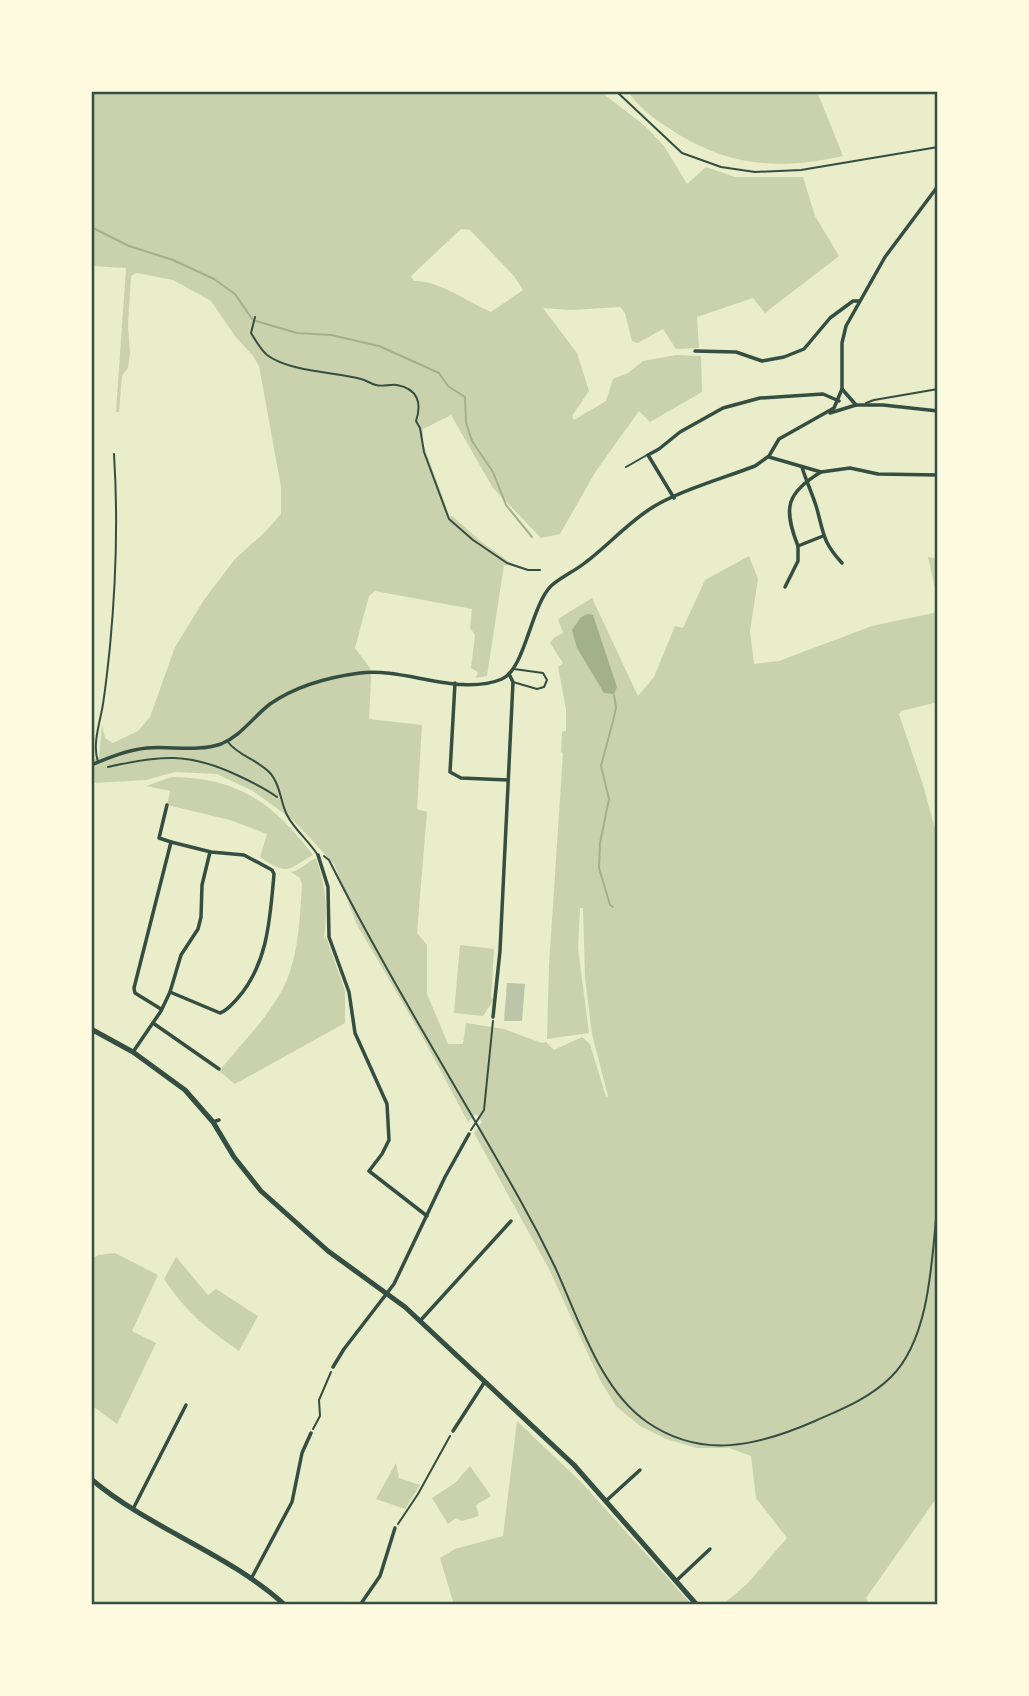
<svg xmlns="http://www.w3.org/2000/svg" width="1029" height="1696" font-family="'Asap Condensed',sans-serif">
<rect width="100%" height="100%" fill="#e9edc9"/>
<g fill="#cad2ad" fill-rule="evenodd">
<path d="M91,91H600L645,126L664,146L687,184L706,167L735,177H803L815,216L839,256L765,313L753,298L697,317L699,348L676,349L663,329L638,343L632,341L625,313L620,307L571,310L543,308L577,353L589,391L572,416L574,420L606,401L613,379L628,373L643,361L676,355L701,356L702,392L650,422L639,411L596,471L560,534L541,538L493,488L451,415L423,429V444L450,517L452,516L483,543L515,566L504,565L487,676L476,678L478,672L471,668L475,635L470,628L472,609L375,591L369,596L355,648L370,668L371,679L369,719L422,725L417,809L427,812L417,933L427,945V994L448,1044H463L466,1023L504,1029L542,1043L546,1042L554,1050L582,1037L590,1044L606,1097L608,1096L592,1034L585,978L583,908H580L578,948L589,1033L547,1039L549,965L563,753L561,752L562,732L566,731V709L558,667L563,663L550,643L554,638L563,633L558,619L592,598L638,696L654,677L675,626L683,628L705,580L749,556L758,579L750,631L754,664L779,661L872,626L938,612V702L901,711L899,714L923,785L938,840V1496L866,1598L870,1605H722L747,1584L787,1538L756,1498L751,1456L729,1448H697L666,1439L640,1426L616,1406L600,1380L549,1269L474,1133L482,1122L476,1114L468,1122L422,1036L356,923L334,864L293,820L253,791L217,774L175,772L146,780L95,783L91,760L99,757L102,725L105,738L113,743L138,731L150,717L175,647L204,600L235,559L265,532L281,514V487L259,366L253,356L235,336L211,301L173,280L137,273L131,276L128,325L130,353L128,368L122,376L119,412H116L126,268L91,266ZM461,229L470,230L514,276L523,290L491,312C468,302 438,280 414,281L411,276Z"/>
<path d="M628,91H823L818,94L843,156C775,171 725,166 667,127C653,118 637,106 628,91Z"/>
<path d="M928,557L938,559V602Z"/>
<path d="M172,777C239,778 273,803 313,855C287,869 289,877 260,857L267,834L230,820L167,805L170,791L146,786Z"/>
<path d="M316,858C326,887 328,907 324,938L327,939L345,991V1023L235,1084L219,1071C242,1043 272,1014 287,980C299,950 300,915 302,884L300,878L291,872C301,870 307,862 316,858Z"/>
<path d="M460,945L494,949L491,998L494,999L483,1016L454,1013Z"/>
<path d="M115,1253L158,1275L132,1331L156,1343L117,1424L91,1405V1259L98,1255Z"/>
<path d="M176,1257L208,1295L216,1289L258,1316L239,1351C205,1327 188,1314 164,1279Z"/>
<path d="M517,1421L582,1483L692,1605H454L440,1558L455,1549L503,1536Z"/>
<path d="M396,1463L399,1478L420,1485L405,1509L376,1499Z"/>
<path d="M470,1466L491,1496L476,1505L479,1516L462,1521L456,1518L448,1524L432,1498L455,1483Z"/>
</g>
<path fill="#a3b18a" d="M588,614L593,615L617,687L614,694L604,693L577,648L572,630L581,617Z"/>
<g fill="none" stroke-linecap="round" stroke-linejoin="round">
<g stroke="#a3b18a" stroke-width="2">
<path d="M91,227L129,246L173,260L214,279L235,294L252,319"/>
<path d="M256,321L297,333L331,335L379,346L439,373L448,386L465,397L466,422L472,441L493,472L506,505L532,537"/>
<path d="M613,907L610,905L599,868L600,843L609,799L601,766L613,721L616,708L614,695"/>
</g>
</g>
<path fill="#bcc5a7" d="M507,983L525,984L522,1021H504Z"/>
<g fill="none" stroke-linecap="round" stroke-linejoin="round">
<g stroke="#344e41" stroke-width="2">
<path d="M616,91L682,153L721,167L755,172L801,170L938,147"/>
<path d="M255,317L251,333C256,341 260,349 267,355C290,372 335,372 361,379C366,380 371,384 376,385C383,387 390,384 397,385C418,389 422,403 416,421L420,428L424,452L449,519L473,540L507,563L528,570H540"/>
<path d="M108,767C160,755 189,752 239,776C252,782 265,788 277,797"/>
<path d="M324,856L329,860C387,976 456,1085 519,1198C532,1221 544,1244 555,1267C578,1317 600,1390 647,1422C702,1460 758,1446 815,1421C842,1409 870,1398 891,1377C932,1337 932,1251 938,1198"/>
<path d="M471,1130L484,1110L493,1021"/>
<path d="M313,1429L320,1416L319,1400L331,1372"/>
<path d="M398,1524L418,1494L450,1436"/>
</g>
<g stroke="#344e41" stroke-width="2">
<path d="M866,403L874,400L938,389"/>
<path d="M626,467L647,455"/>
<path d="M513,682L537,689L544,687L547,680L543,673L514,669"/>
<path d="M228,742C238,756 259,760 271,774C281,786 280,801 287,815C294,829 308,840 317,854"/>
<path d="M98,762C92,744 100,723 103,704C106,685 108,665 110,646C116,583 118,517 114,454"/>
</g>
<g stroke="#344e41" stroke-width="3.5">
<path d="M695,351L736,352L762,361L784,357L804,349L830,318L853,301H859"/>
<path d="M842,389L856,405"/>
<path d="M830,413L856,405H883L938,411"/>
<path d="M769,457L821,472L850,468L878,474L938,475"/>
<path d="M802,467C806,481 813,495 817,509C824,535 823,542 842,563"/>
<path d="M821,472C786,493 783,508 798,546L823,536"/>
<path d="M674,498L648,455L659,449L680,432L723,408L760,398L777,397L823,394L839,401"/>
<path d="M785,587L798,561V546"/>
<path d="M455,683L450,772L461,778L508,780"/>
<path d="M91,765C108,758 127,750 147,748C170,746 198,752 221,744C241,736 253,717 270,704C296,686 329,677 360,673C404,667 459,697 502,679C525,669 531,606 551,586C561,577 575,571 586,562C607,546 625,526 647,511C672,493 724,478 755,466L769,456L779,439L834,408L842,389V343L846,326L885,257L938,186"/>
<path d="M318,855L328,887L329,937L349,992L355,1033L387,1104L389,1140L382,1154L369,1171L427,1216"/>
<path d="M170,992L220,1013C228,1010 231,1005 237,999C268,964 270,919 274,874L272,870L244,855L211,852L171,842"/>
<path d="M161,1009L135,993L134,988L171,842L159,838L167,805"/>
<path d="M493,1017L500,951L513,682L509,674"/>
<path d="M153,1023L219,1069"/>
<path d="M133,1052L161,1011L170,992L181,955L198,929L201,917L202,885L210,852"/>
<path d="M213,1122L219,1120"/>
<path d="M420,1321L511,1221"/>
<path d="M333,1367L344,1349L394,1284L445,1177L469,1134"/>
<path d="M453,1431L484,1383"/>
<path d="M607,1500L640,1470"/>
<path d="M133,1509L186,1405"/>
<path d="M251,1579L292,1502L302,1453L311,1433"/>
<path d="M676,1581L710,1549"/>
<path d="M360,1605L380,1576L395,1528"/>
</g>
<path stroke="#344e41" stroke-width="5" d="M91,1029L133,1052L185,1090L213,1122L234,1157L261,1191L328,1251L405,1307L574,1465L697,1605"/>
<path stroke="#344e41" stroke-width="5" d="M91,1479C150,1529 228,1553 285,1605"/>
</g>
<rect width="1029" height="1696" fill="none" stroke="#fefae0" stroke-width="186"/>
<rect x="93" y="93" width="843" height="1510" fill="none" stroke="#344e41" stroke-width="2.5"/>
</svg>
